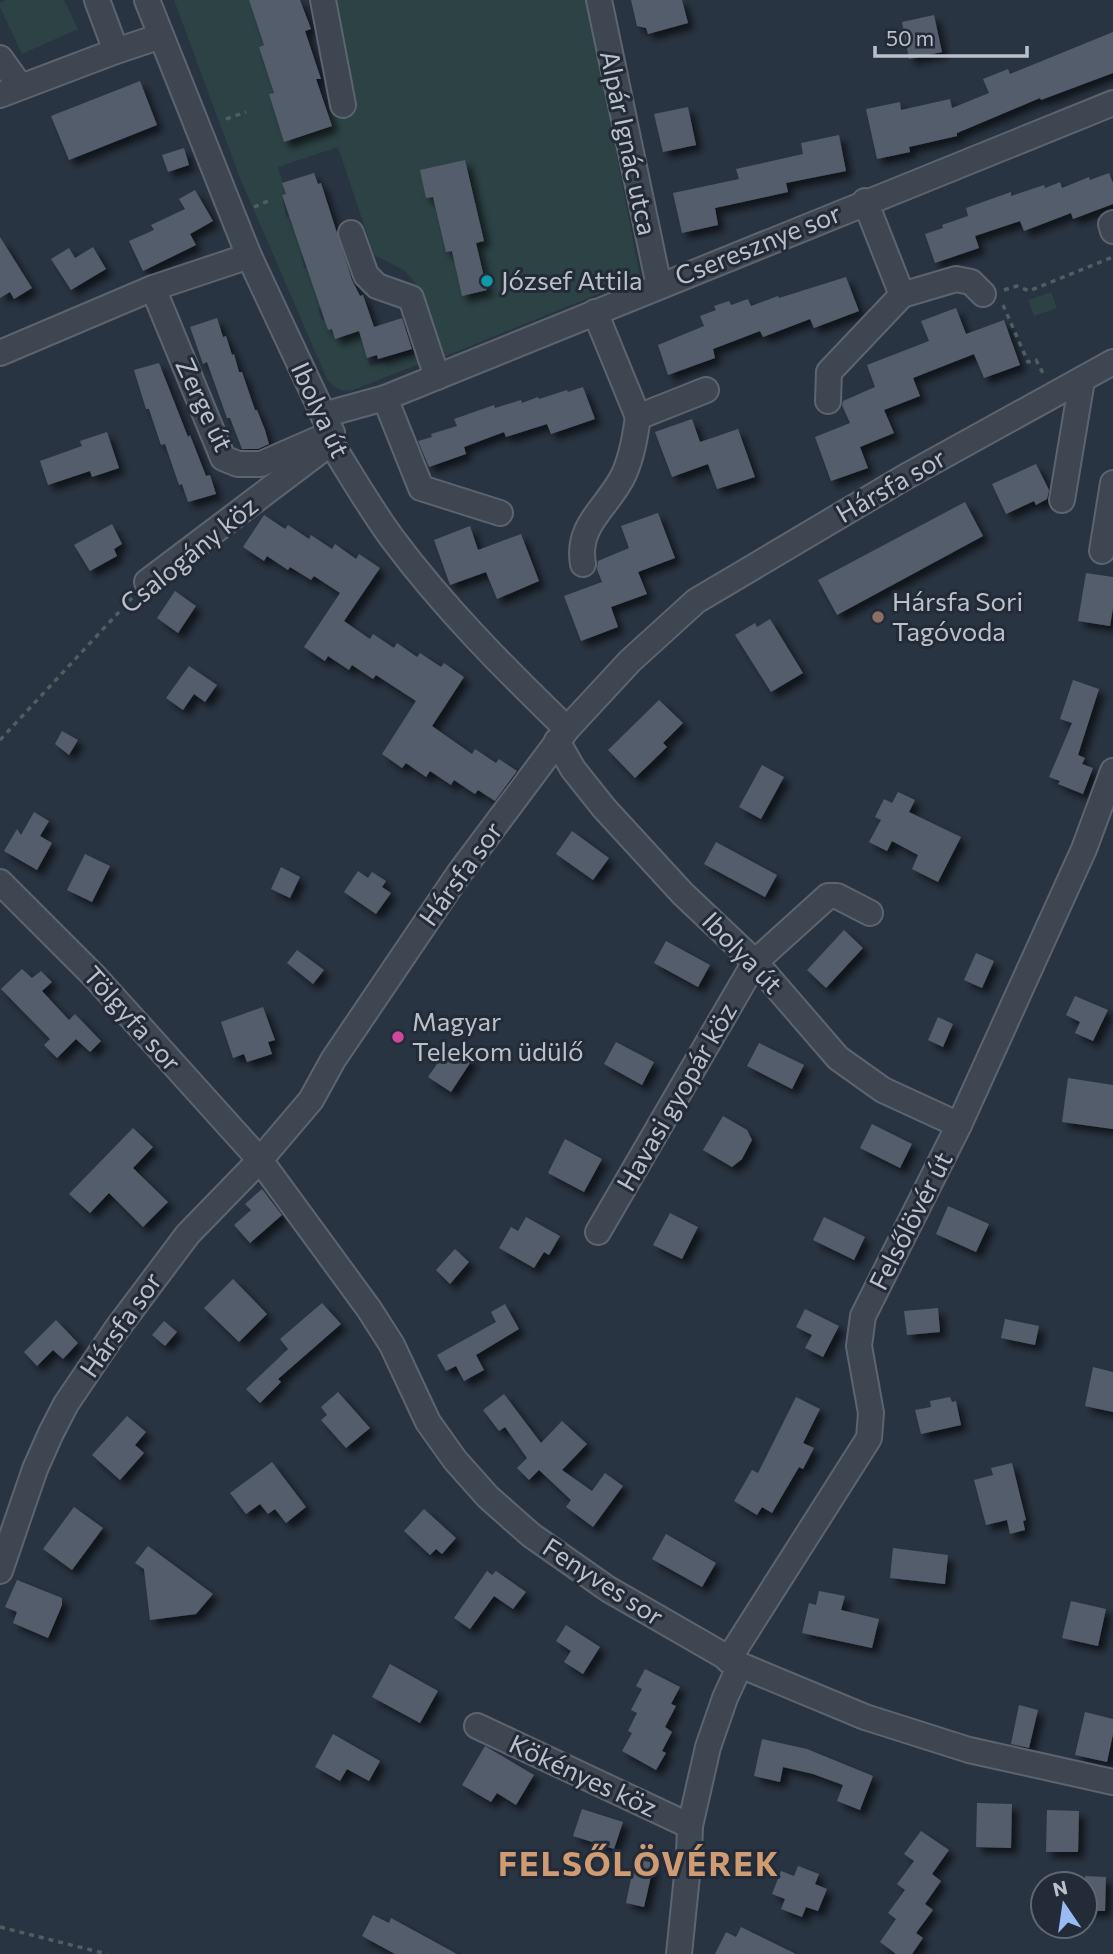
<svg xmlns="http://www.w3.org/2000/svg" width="1113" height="1954" font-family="Commissioner,sans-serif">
<defs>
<filter id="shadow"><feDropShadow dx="6" dy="6" stdDeviation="3.5" flood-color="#0009"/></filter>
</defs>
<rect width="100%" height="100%" fill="#293442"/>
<g fill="#2c4244">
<path d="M6,0H64L78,29L22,54L0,7V3Z"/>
<path d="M174,0H249L265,44L259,47L275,92L269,95L285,142L331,126L327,114L348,107L325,0H587L640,277L441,358L416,284L404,270L374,255L338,147L278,167L286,194L282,195L286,217L289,216L292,227L297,226L304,268H307L311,279L316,278L321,308L318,309L322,320L325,319L328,330L332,329L335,339L359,331L370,366L427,350L429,360L353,390C342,392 334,389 327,379L240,178Z"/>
<path d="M1051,292L1057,308L1034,316L1028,300Z"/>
</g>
<g fill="#535d6c" filter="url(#shadow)">
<path d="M249,0H300L311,29L305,31L321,79H316L332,126L284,142L269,94L274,93L259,47L264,45Z"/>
<path d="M631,0H682L688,23L648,34L646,28L637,26Z"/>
<path d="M934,15L942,52L909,59L902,22Z"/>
<path d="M1113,32V73L1041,100L1040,98L957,133V136L909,147L910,152L877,159L866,109L900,102L901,110L950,99L952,108L989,93L983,79L1008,69L1010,74Z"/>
<path d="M140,81L157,125L69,160L51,116Z"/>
<path d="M688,107L696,145L663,152L654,114Z"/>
<path d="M839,135L846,171L786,183L788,192L715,208L718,225L682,233L673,193L739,179L736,169L803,154L801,143Z"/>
<path d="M184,148L189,165L168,172L162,155Z"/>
<path d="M465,160L484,241L476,243L487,290L462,296L452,251L446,252L433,197L426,198L420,170Z"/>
<path d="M314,173L318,184L321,183L352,280L360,296L363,295L374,327L402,318L412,349L378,359L377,355L367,358L359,331L335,339L332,329L328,330L282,195L286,194L282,183Z"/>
<path d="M1109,173L1113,183V204L1073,219L1071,213L1024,231L1020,221L975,236L979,248L935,263L925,234L943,228L942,225L968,216L966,208L1011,192V196L1044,185L1045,188L1060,182L1062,188L1089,177L1090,180Z"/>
<path d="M195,190L213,221L190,234L196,245L143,271L129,241L154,230L151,225L185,209L179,199Z"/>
<path d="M0,237L32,288L14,299L10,292L0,298Z"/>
<path d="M93,247L106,269L71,290L51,259L69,248L75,258Z"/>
<path d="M846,277L859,311L814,328L810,319L763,337L760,331L713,349L715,358L668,375L658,345L704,326L700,316L716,310L714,306L729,301L731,305L748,299L751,306L778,296L779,298Z"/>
<path d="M956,308L966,334L1004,320L1020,365L984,378L974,354L913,378L920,396L884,410L894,433L860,447L868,468L831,481L815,437L850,423L842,405L843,401L875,387L867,365L929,341L921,321Z"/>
<path d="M217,318L223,337L226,336L232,355L234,354L239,372H242L255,410H257L265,430L269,444L258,449H242L230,418H227L207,362L203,364L190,327Z"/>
<path d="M159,363L188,437L190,435L206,476L210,475L216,494L188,502L182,484L179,485L165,444L161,445L149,409H146L134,370Z"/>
<path d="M583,387L595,419L551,434L547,424L506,437L504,432L464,447L466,454L429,467L418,441L432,437L431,434L457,426L454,419L494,405L495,408L521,400L522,403L538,397L539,399L567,390L568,392Z"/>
<path d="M692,419L700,442L738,429L755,477L717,489L708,464L672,477L655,432Z"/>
<path d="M107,432L119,468L92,477L90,471L48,485L40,461L82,446L80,441Z"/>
<path d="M1036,464L1049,490L1047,499L1036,505L1034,501L1006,514L992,484Z"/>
<path d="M965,502L983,536L837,615L818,580Z"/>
<path d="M658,513L675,558L638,572L647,594L611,607L618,627L581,641L564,596L602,582L597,569L598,561L629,548L621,526Z"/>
<path d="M264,515L285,529L288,525L309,539L311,535L332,549L335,544L356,559L359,554L380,568L344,621L370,639L373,634L394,648L397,643L417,657L420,653L441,667L444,663L464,677L432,726L472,754L475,749L496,763L499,759L517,771L495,801L478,790L475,794L454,780L451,785L430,771L426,777L406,763L402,768L382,754L416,701L376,675L373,679L352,665L349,670L328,656L325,661L304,647L340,593L314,576L311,580L290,567L288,570L267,556L264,561L243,547Z"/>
<path d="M112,524L122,544L114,549L117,556L90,571L74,545Z"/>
<path d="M470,526L478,550L521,534L539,581L497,599L486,572L450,585L434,540Z"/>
<path d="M1086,573L1113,577V608L1110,626L1078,621Z"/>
<path d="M175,591L196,606L178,633L157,618Z"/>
<path d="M770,619L803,673L771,692L735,635L755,623L757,627Z"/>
<path d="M189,666L217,685L205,702L194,694L183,710L166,698Z"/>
<path d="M1073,680L1099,689L1078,755L1085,758L1082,764L1093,768L1083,794L1058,784L1060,781L1049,777L1072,723L1060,719Z"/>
<path d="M659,700L683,723L663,743L667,747L635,778L608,750Z"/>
<path d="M62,731L78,740L69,755L55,744Z"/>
<path d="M762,765L784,777L761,819L739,807Z"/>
<path d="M898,792L915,800L909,812L961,837L938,882L912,869L918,855L892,841L887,851L869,842L881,820L875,817L884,799L892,803Z"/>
<path d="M34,812L49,821L40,836L52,843L37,870L4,851L17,829L21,835Z"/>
<path d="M572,831L609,858L593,880L556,854Z"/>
<path d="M716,842L777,875L765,897L704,864Z"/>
<path d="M85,854L110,866L92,902L67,890Z"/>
<path d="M281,867L300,877L290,898L271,889Z"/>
<path d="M358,871L368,878L372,872L386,881L382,887L391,893L376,914L344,892Z"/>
<path d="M844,930L863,948L826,988L807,970Z"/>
<path d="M666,941L710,965L698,987L654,963Z"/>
<path d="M297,950L324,970L313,984L287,963Z"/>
<path d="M976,953L994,961L982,988L964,980Z"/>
<path d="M22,969L32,978L41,971L52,982L42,991L69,1020L75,1014L101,1041L90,1052L76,1039L57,1058L44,1045L50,1039L1,989Z"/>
<path d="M1075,996L1108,1010L1093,1041L1075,1033L1080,1022L1066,1015Z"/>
<path d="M263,1007L275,1040L268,1042L272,1054L247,1062L244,1054L233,1058L221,1022Z"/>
<path d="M938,1017L953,1024L943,1047L928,1040Z"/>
<path d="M616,1042L654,1062L642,1085L604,1064Z"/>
<path d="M759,1043L804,1065L792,1089L747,1066Z"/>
<path d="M450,1045L472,1060L451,1092L428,1077Z"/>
<path d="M1068,1078L1113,1085V1129L1062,1122Z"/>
<path d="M723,1116L747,1130L752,1140L742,1159L732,1167L703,1150Z"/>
<path d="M872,1124L912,1144L900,1168L860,1148Z"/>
<path d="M133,1128L153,1147L133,1168L168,1202L143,1227L109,1193L90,1213L69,1194Z"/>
<path d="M565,1139L602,1159L584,1192L548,1173Z"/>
<path d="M262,1189L282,1215L250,1243L234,1225L251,1210L245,1204Z"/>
<path d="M948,1206L989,1224L976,1252L936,1234Z"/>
<path d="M670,1213L698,1227L682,1259L653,1245Z"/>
<path d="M526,1217L560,1236L549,1255L544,1252L534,1268L499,1248L511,1227L518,1231Z"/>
<path d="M824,1217L865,1237L854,1260L813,1240Z"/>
<path d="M455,1249L469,1262L450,1284L436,1270Z"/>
<path d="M233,1279L267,1314L239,1342L204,1308Z"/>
<path d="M322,1303L341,1324L278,1379L281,1382L260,1403L246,1389L288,1349L280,1339Z"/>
<path d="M505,1304L519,1329L476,1355L484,1370L464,1381L456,1366L446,1371L437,1355L496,1322L491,1312Z"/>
<path d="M938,1308L940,1332L907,1335L904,1311Z"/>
<path d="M805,1309L839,1326L823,1357L805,1348L812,1335L796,1327Z"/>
<path d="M1005,1319L1039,1326L1035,1345L1001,1338Z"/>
<path d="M56,1320L78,1343L63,1359L53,1350L37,1366L24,1352Z"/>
<path d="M164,1321L177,1332L165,1346L152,1335Z"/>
<path d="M1093,1367L1113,1372V1412L1085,1406Z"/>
<path d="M338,1392L370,1428L346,1448L321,1420L327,1415L321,1407Z"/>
<path d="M504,1394L541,1443L562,1421L587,1444L562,1470L592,1491L605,1473L623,1486L593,1527L566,1507L571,1500L539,1470L529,1480L517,1468L527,1458L505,1427L499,1431L483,1410Z"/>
<path d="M796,1397L820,1409L803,1443L814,1448L803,1469L799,1467L772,1513L762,1507L757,1515L734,1501L752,1470L758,1473Z"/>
<path d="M950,1397L952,1402L956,1401L961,1425L921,1434L915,1410L931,1407L930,1401Z"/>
<path d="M127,1416L146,1432L135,1445L144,1453L120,1480L92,1455Z"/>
<path d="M272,1462L306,1507L286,1523L275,1509L268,1514L260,1504L246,1514L230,1493Z"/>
<path d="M1012,1463L1026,1520L1023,1521L1025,1530L1010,1534L1007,1520L986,1525L974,1480L993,1475L991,1468Z"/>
<path d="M74,1507L103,1528L72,1570L43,1549Z"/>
<path d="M424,1509L456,1538L442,1554L436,1549L430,1555L404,1531Z"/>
<path d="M666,1534L716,1563L702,1587L652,1559Z"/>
<path d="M148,1546L213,1594L196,1614L150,1620L144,1569L135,1563Z"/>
<path d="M893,1548L948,1555L945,1584L890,1578Z"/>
<path d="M487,1571L492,1575L496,1571L526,1592L513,1609L494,1596L470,1629L454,1618Z"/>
<path d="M17,1580L62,1598V1605L48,1638L13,1623L17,1612L5,1607Z"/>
<path d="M819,1591L845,1596L841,1610L879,1619L872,1648L802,1633L809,1603L816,1605Z"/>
<path d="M1071,1601L1106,1609L1098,1646L1062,1638Z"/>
<path d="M566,1625L600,1647L583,1674L564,1662L571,1651L556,1641Z"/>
<path d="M390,1664L438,1691L420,1723L372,1697Z"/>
<path d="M645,1669L680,1687L671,1704L676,1706L665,1727L672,1732L662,1751L666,1753L656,1770L622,1751L632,1733L628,1731L637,1713L631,1710L642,1689L636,1686Z"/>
<path d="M1019,1705L1038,1710L1029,1748L1011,1744Z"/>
<path d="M1085,1712L1113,1719V1734L1107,1762L1075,1755Z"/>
<path d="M333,1734L380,1761L369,1781L347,1769L340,1781L315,1767Z"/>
<path d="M762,1739L807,1749L873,1776L860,1810L837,1801L843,1785L813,1774L783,1767L780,1782L754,1776Z"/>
<path d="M485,1746L534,1775L516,1805L497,1793L491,1802L462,1785Z"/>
<path d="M977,1803L1012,1804L1011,1848L976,1847Z"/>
<path d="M582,1809L623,1822L614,1849L573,1836Z"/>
<path d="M1047,1810L1079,1811L1078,1852H1046Z"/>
<path d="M921,1831L949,1850L932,1874L941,1881L925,1904L933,1910L916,1933L923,1938L912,1954H896L880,1942L896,1919L888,1913L905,1890L897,1884L914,1861L904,1854Z"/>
<path d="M635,1859L654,1863L644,1907L626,1903Z"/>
<path d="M798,1866L819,1874L815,1884L827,1889L818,1911L806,1907L802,1917L781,1909L785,1899L772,1894L781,1871L794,1876Z"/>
<path d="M1085,1876L1106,1877L1105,1911H1085Z"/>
<path d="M373,1915L389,1923L391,1918L457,1954H395L362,1936Z"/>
<path d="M741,1927L796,1954H715L726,1932L736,1937Z"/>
</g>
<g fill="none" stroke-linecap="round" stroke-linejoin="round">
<defs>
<g id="minor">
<path d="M97,0L116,51"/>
<path d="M147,0L249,256L332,433L331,443C351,475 370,508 392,538C444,608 505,669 567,729"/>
<path d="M323,0L343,105"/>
<path d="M599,0L659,286"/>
<path d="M0,58L20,86"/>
<path d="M0,95L116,51L161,36"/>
<path d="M1113,223L1111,224L1113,231"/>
<path d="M351,233L366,275L377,286L411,298L437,377"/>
<path d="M153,288L223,458L238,464H261L332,433"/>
<path d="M902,295L956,279L971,282L983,294"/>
<path d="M595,312L638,417L706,390"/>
<path d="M0,353L153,288L249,256"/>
<path d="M385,398L421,488L500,513"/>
<path d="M828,401L829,372L902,295L865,201"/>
<path d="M323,415L385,398L1113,103"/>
<path d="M1062,500L1082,380"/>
<path d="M1102,551L1113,483"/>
<path d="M583,564C576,524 608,508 624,474C632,456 635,437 638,417"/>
<path d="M147,582L328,445"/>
<path d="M557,741L573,769L604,808L683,894L755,962L838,1058L883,1090L959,1125"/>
<path d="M0,882L96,978L260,1160L369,1309L392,1345L428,1422L455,1460L488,1497L531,1535L608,1589L740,1665L865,1717L969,1750L1113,1782"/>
<path d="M598,1232L755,962L828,896H837L870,913"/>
<path d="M0,1571L35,1469L51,1433L66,1404L116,1330L188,1234L260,1160L311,1100L333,1060L458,875L567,729L630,661L696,601L905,477L1113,362"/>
<path d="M728,1660L869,1438L871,1413L859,1346L863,1316L959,1125L1084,849L1113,771"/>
<path d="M477,1726L690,1826"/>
<path d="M679,1954L689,1856L690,1826L708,1747L725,1698L740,1665"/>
</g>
</defs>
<use href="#minor" stroke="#5c646f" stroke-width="28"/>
<g stroke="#4c5f61" stroke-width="3.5" stroke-dasharray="5 5" stroke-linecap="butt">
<path d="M226,119L246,112"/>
<path d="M254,207L268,201"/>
<path d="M1004,290L1017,286L1029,291L1113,257"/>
<path d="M1003,305L1028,362L1036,360L1044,375"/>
<path d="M0,740L132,598"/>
<path d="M0,1927L107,1954"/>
</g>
<use href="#minor" stroke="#3e4651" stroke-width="24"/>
</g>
<circle fill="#0f9aa8" stroke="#222b37" stroke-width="2.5" cx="487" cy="281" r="7"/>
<circle fill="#8d6e63" stroke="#222b37" stroke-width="2.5" cx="878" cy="617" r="7"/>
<circle fill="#d1479c" stroke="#222b37" stroke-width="2.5" cx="398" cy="1037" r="7"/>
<g text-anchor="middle" stroke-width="6" stroke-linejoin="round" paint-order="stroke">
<g font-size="26" fill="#bbc1cb" stroke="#222b37">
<text transform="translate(628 143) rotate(78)" y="9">Alpár Ignác utca</text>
<text transform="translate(758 245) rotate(-22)" y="9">Cseresznye sor</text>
<text transform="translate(204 405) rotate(65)" y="9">Zerge út</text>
<text transform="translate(320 410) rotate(65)" y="9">Ibolya út</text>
<text transform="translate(891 486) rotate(-30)" y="9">Hársfa sor</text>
<text transform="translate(189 555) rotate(-39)" y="9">Csalogány köz</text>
<text transform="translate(461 874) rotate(-54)" y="9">Hársfa sor</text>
<text transform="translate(742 953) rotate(46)" y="9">Ibolya út</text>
<text transform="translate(132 1019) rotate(48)" y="9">Tölgyfa sor</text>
<text transform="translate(677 1097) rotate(-60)" y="9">Havasi gyopár köz</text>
<text transform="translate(911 1221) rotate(-63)" y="9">Felsőlövér út</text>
<text transform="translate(121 1325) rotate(-55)" y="9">Hársfa sor</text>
<text transform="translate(603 1582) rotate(33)" y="9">Fenyves sor</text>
<text transform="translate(583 1776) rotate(25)" y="9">Kökényes köz</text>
</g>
<g font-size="26" fill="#bbc1cb" stroke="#222b37" text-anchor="start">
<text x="501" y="290">József Attila</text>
<text x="892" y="611">Hársfa Sori<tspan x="892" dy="30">Tagóvoda</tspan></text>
<text x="412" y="1031">Magyar<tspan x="412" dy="30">Telekom üdülő</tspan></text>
</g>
<g font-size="33" font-weight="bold" letter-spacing="2" fill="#cf9b72" stroke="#222b37">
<text x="639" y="1876">FELSŐLÖVÉREK</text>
</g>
</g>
<g transform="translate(1064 1905) rotate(347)"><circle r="33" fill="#222b37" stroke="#5f6772" stroke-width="2"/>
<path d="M0-5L12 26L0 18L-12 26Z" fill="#9abbf1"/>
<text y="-10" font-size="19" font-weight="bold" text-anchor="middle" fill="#bbc1cb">N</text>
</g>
<path d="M875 46v10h152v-10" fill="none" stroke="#bbc1cb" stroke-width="3.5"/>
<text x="886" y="46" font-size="21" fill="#bbc1cb" stroke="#222b37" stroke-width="5" paint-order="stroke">50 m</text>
</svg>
